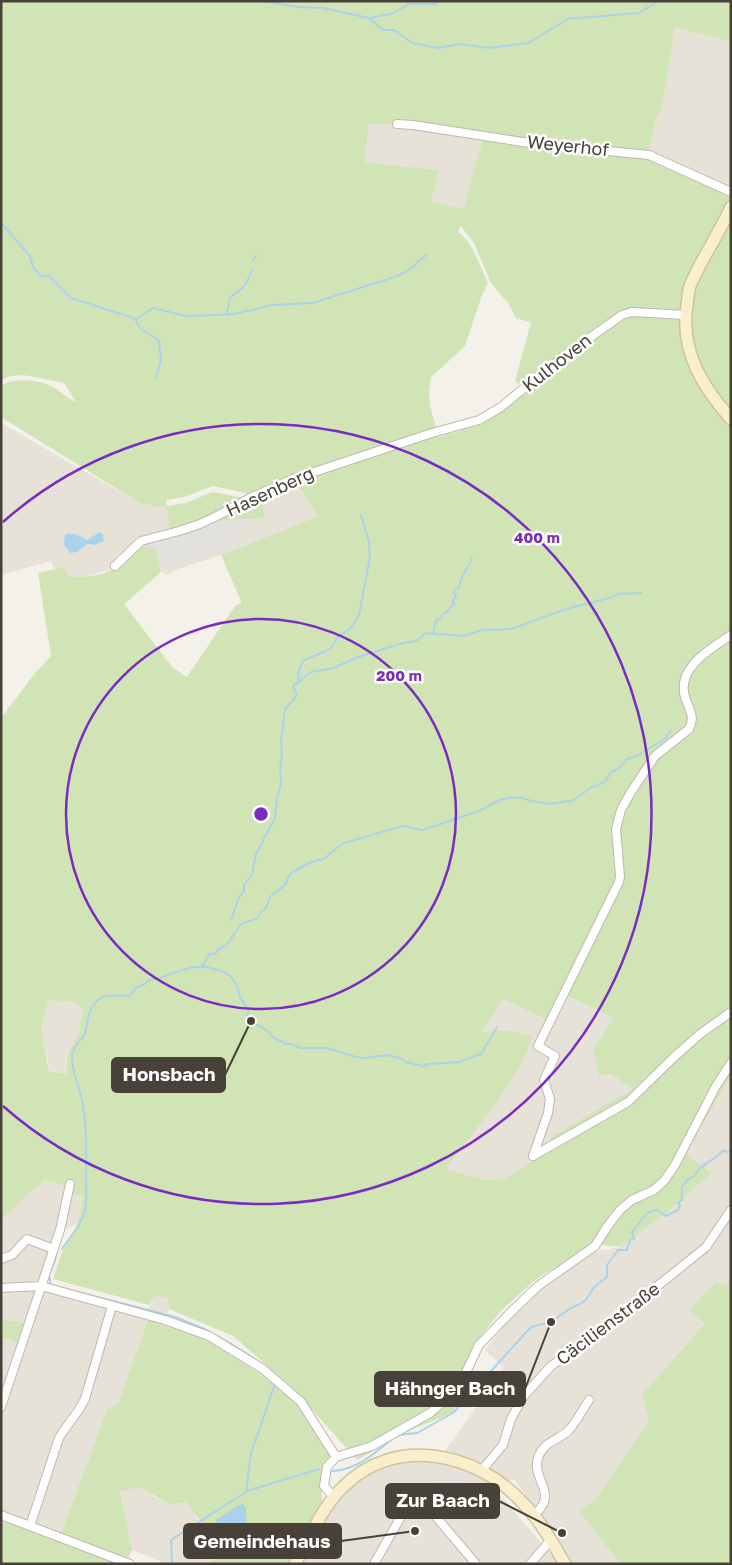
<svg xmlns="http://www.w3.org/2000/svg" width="732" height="1565" font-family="'Golos Text',sans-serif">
<rect width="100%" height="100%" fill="#f4f1ea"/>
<g fill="#e7e2d8">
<path d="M675,26L731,42V192L649,151L655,119L662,109Z"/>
<path d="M369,124H397L485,136L463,209L430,201L439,170L364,162Z"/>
<path d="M1,423L138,502L167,506L199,521L264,518L261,497L297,483L317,518L221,555L175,570L170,575L161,572L157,550L115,568L81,578L69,577L64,567L54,569L51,561L1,575Z"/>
<path d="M564,994L613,1018L593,1050L599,1076L611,1074L634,1089L554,1135L529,1164L504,1179L485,1180L446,1169L497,1102L481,1032L503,999L548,1020Z"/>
<path d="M48,1000L74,1002L84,1010L80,1021V1030L68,1054V1074L50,1071L41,1029Z"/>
<path d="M731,1076V1279L726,1286L689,1310L705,1323L642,1395L649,1421L597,1497L579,1512L621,1564H570L543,1520L515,1480L490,1483L559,1564H303L338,1497L362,1475L386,1462L409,1459L438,1461L504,1368L485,1350L506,1324L541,1287L592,1252L622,1247L668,1211L712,1173L684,1154Z"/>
<path d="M44,1180L68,1186L84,1196L78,1224L60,1230L41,1286L145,1314L156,1295L169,1298V1309L163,1325L148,1320L118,1404L107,1409L61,1534L1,1515V1220Z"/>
<path d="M139,1487L158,1499L187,1501L198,1520L207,1528L225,1552L208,1564H167L132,1550L120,1492Z"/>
</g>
<g fill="#d0e4b6" fill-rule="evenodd">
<path d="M1,1H731V42L675,27L662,109L655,120L649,151L731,192V1076L685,1154L712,1173L668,1211L622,1247L592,1244L535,1280L501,1311L473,1345L453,1413L413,1429L357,1460L293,1388L233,1336L169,1309L168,1298L156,1295L149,1305L53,1279L62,1252L78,1224L83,1196L72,1194L67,1186L44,1180L1,1220V718L36,672L51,656L38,573L64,567L69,577C84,578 102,576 115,568C134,557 128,539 157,550L161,572L124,604L172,667L187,677L235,606L242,603L221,555L317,517L293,476L250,494L213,486L184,497L166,500L167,506L186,503L212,492L255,500L261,497L265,518L207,521L170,530L167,506L158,507L138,502L1,417V386C14,377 35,380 49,385C58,389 67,398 76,402L64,383C45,380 19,369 1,380ZM369,124H397L484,136L463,209L431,201L439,170L364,162ZM460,225L474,243L491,283L508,303L516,318L531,323L515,381L530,390L482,424L439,437L430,407L429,392L431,377L465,346L482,295L488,283C480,267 473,242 458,232ZM607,320V328L584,345L577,342ZM564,994L613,1018L593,1050L599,1076L611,1074L633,1089L554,1135L529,1164L504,1179L485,1180L446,1169L497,1102L521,1065L533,1036L504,1030L481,1032L503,999L548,1020ZM48,1000L74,1002L84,1010L80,1021V1030L68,1054L67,1074L49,1071L41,1029Z"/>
<path d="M731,1279V1564H621L579,1512L597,1497L649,1421L642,1395L705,1323L689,1310L716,1282L726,1286Z"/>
<path d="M1,1319L26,1324L20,1343L1,1337Z"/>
<path d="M148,1320L213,1342L272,1382L299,1403L333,1456L322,1468L321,1481L322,1503L290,1564H208L225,1551C212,1534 198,1520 187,1502L169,1504L139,1487L120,1492L132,1550L128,1558L61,1534L107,1409L118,1404Z"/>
<path d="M1,1518L122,1564H1Z"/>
</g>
<g fill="#e3e1de">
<path d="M245,519L237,535L223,549L167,565L160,570L157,550L145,545L183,534L212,523Z"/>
<path d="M444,1469L452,1471L463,1482L437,1503L432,1498L429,1488Z"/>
<path d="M458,1494L465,1503L446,1519L437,1509Z"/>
</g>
<g fill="#abd2eb">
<path d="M100,532L103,535L104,541L95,545L87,544L77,552L70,553L64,545L65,535C72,531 81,536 87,540Z"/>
<path d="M243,1504L246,1508V1523L228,1535L224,1534L218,1526L216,1520L239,1505Z"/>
</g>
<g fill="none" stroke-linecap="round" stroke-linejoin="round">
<g stroke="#abd2eb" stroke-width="2">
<path d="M265,1L298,7L323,8L369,18L391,14L409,4H436L438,1"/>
<path d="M676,1H696"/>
<path d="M369,18L383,30H394L412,43L439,48L459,44L489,48L528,43L568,19L639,13L658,1"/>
<path d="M1,223L30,256L33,267L41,276H49L71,298L137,319L153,308L185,316L218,315L234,314L273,305L312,303L395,277L409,270L426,255"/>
<path d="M253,260L256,256"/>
<path d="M227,314L230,297C244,289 247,284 252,269"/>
<path d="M135,319L140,328L159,341L161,360L156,378"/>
<path d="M433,634L436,620L442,618V615L448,611L451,606L454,604L453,599L456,598L454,591L459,588C460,577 468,568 472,558"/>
<path d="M299,681L298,673L303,661L330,649L338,637L351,628L359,615L370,557L369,542L361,515"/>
<path d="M231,920L239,897L244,891V885L252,875L256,854L275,818L277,798L281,784L280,769L282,754L281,742L285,709L297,695L293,686L311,672L334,668L358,657L403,643L416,641L426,633L463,636L482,630L511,629L566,609L613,597L618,594L641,593"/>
<path d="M203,966L209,954H215L220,948L226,946L241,924L258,918L260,913L266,908L270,897L284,886L291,873L311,862L324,859L334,850L344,843L403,826L423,830L479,811L502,799L518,797L532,801L550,804L574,800L590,788L605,782L611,772L618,769L627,759L635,757L665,739L671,730"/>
<path d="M62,1249C70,1237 82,1224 85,1210C87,1199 86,1187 86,1176C86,1151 87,1124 82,1100C79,1086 71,1070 72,1055C73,1045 82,1041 85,1033C87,1027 87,1020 89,1014C96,993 109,995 129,996L136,988L145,984L149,980C168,978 184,965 205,967C215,968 230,972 235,982C238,986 238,992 240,997C242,1001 246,1006 248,1010C249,1016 246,1012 248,1018C250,1024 262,1026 267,1031C272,1035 275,1041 282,1041L285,1044H292L300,1048H327L356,1057L365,1058L388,1055L400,1058L406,1062L423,1066L427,1064L459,1062L481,1054L497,1027"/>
<path d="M56,1257L49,1276L51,1285L175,1317L202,1328L231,1344L252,1357L278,1377"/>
<path d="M397,1435L417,1433L453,1413L531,1327L551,1322L571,1308L580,1304L586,1300L594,1287L607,1277V1265L618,1250H627L630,1240L634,1239L632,1232L648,1212L658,1210L666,1216L678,1210L680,1205L678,1203L682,1200V1186L685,1184L687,1180L695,1176C699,1164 715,1161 722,1151L731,1152"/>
<path d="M332,1471C357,1470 375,1453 393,1438"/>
<path d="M247,1491L319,1469"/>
<path d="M172,1564L171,1540L246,1492L251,1453L275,1384"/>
</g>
<defs>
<g id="street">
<path d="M397,124L413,125L536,144L649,155L731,192"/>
<path d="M115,566L141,541L179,531L200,524L217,516L252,497L293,479L432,433L479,420L501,407L561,358L622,315L632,312L685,315"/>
<path d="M533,1156L548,1113L550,1099L544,1080L555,1056L538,1046L619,882L620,876L616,829L621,810L631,792L655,756L689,729C695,718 690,710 686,700C674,669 710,649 731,635"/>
<path d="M533,1156L628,1102L673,1058L700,1034L731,1012"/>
<path d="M1,1259L12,1255L27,1239L54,1249"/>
<path d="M1,1288L41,1286L165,1320L209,1336L263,1369L301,1402L336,1457"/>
<path d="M1,1407L60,1230L70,1184"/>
<path d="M481,1471L503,1445L511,1419L523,1397L551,1366L619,1317L706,1247L731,1210"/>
<path d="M334,1497L324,1486L327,1467L336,1457L372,1446L430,1413L458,1389L479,1345L513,1310L538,1286L595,1246L607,1227L620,1210L632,1200L654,1190L664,1181L675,1165L716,1086L731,1063"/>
<path d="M1,1515L130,1564"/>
<path d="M534,1515C560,1493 531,1480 538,1458C543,1441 560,1440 569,1430C577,1421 582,1410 589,1400"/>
<path d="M30,1526L59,1438C67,1424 78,1414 85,1399L112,1306"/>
<path d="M374,1564L415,1492L476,1564"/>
<path d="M530,1564L551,1540"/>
</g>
<g id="secondary">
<path d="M731,207C719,234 701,259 690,286C688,292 688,299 687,305C680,351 702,386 731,419"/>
<path d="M295,1564C310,1538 321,1508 343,1487C394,1435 476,1452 522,1502C540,1520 552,1542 565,1564"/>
</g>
</defs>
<use href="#street" stroke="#beb8ad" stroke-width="10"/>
<use href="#secondary" stroke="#d0c29d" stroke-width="14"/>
<use href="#street" stroke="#fff" stroke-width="8"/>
<use href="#secondary" stroke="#faefcd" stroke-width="11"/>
</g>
<g fill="none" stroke="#7b2cbf" stroke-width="2.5">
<circle cx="261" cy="814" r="195"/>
<path d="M3 522A390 390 0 1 1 3 1106"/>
</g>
<g text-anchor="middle" stroke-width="5" stroke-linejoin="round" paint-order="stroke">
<g font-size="18" fill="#474139" stroke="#fff">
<text transform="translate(568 146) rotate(6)" y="6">Weyerhof</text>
<text transform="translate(557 363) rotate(-38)" y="6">Kulhoven</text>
<text transform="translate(270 492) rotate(-25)" y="6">Hasenberg</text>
<text transform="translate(608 1324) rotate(-37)" y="6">Cäcilienstraße</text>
</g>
</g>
<circle cx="261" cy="814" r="8" fill="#7b2cbf" stroke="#fff" stroke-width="2.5"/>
<g font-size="15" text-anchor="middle" font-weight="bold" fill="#7b2cbf" stroke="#fff" stroke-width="5" stroke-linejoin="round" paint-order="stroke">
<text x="537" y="543">400 m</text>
<text x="399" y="681">200 m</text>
</g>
<path fill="none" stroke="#474139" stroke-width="2" d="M251 1021L225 1075M551 1322L525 1389M562 1533L499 1501M415 1531L341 1541"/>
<g fill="#474139" stroke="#fff" stroke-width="2">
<circle cx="251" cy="1021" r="5"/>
<circle cx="551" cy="1322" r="5"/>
<circle cx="562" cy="1533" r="5"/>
<circle cx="415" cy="1531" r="5"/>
</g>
<g fill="#474139" stroke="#474139" stroke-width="2">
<rect x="112" y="1058" width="113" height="34" rx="5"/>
<rect x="375" y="1372" width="150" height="34" rx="5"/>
<rect x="386" y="1484" width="113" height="34" rx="5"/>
<rect x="184" y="1524" width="157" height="34" rx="5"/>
</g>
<g font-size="19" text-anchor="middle" font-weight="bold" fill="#fff">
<text x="169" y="1081">Honsbach</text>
<text x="450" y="1395">Hähnger Bach</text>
<text x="443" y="1507">Zur Baach</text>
<text x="262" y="1548">Gemeindehaus</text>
</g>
<rect width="732" height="1565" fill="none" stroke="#474139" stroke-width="5"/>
</svg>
